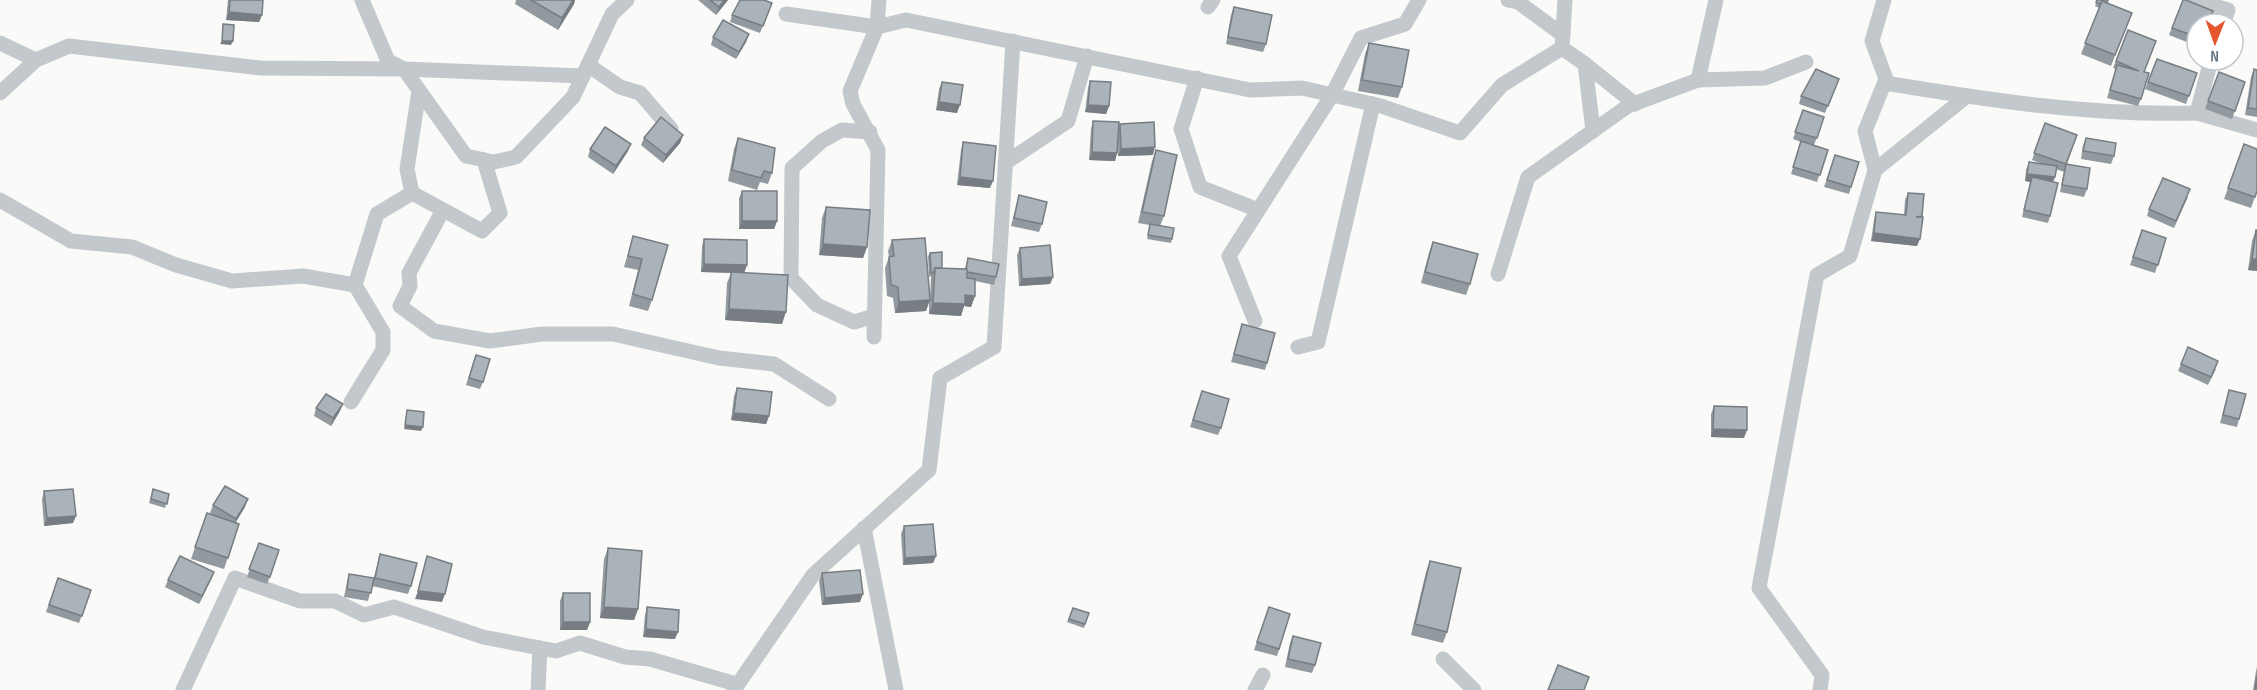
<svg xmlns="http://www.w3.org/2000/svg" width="2257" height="690" font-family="'Sofia Sans Condensed',sans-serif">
<rect width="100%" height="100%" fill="#fafaf8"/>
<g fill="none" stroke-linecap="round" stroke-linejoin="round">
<g stroke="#c3c8cc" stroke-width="15">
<path d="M362,0L388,61L404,69L466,156L494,162L516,157L573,97L612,14L627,0"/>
<path d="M1508,0L1518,2L1563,35"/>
<path d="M2194,0L2228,10L2223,24"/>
<path d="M1208,7L1213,0"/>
<path d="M786,14L877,27L906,20L1250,90L1302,88L1381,106L1460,133L1502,85L1562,48L1565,0"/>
<path d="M0,43L36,60"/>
<path d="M1562,48L1585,64L1593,131"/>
<path d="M2211,60L2197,113L2257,130"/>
<path d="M1585,64L1635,104"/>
<path d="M588,65L620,87L640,93L671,129"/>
<path d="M1197,78L1181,129L1200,187L1258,210"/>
<path d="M1698,80L1716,0"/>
<path d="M1885,83C1988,100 2091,116 2197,113"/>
<path d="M0,93L36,60L69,46L261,68L404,69L583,76"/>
<path d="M870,132L842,130L822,141L792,168L791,278L817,305L854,322L874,316"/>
<path d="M1005,163L1068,121L1087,56"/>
<path d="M1875,170L1967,96"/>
<path d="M412,193L482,231L500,213L484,160"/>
<path d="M0,200L71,241L132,247L176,265L232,281L303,276L355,285"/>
<path d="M443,210L409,273L410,286L400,306L434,331L490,341L542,334H613L719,358L774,364L829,399"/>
<path d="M1498,274L1528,177L1628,106L1698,80L1765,78L1806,62"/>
<path d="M1255,321L1229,256L1332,95L1361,38L1405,24L1419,0"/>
<path d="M874,337L878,150L853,104L850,91L877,27L879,0"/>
<path d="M1298,347L1318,342L1373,104"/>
<path d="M351,402L383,350V332L355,285L377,214L412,193L407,169L419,91"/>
<path d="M864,528L896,690"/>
<path d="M1443,659L1474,690"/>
<path d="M183,690L235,578L300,601H335L364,615L394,607L483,637L556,651L580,643L625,657L650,659L736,684"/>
<path d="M538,690L540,648"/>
<path d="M734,690L813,575L929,470L940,378L994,347L1013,41"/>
<path d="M1255,690L1263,675"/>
<path d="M1820,690L1822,675L1759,588L1817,275L1850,256L1875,170L1865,131L1886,79L1872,41L1884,0"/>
</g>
</g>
<g fill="#929a9f">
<path d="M228,0H263L262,15L259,22L226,20Z"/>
<path d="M516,0H575L574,4L558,30L515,4Z"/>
<path d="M698,0H728L716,15Z"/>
<path d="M2097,0L2107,3L2132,13L2111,66L2081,54L2099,8L2095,6Z"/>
<path d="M2183,0L2197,24V46L2169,35Z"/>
<path d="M772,3L760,33L730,22L732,15Z"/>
<path d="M1234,7L1266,44L1263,52L1226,44L1231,15Z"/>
<path d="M2128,30L2144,72L2141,99L2138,106L2107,98L2116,69L2113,68Z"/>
<path d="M749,34L746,42L736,59L711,45L713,37Z"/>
<path d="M1369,43L1402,87L1398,98L1358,91L1365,54Z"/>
<path d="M2254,69L2257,70V117L2245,115L2251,77Z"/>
<path d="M2219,72L2245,82L2232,119L2205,109Z"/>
<path d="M2197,73L2186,104L2145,89L2148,82Z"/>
<path d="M1090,81L1109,106L1106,114L1085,112L1088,88Z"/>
<path d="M942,82L957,113L936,110L939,89Z"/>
<path d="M1836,87L1825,113L1799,104L1801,96Z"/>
<path d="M1803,110L1824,117L1814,145L1828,150L1817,182L1791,174L1801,142L1793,139Z"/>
<path d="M1093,121L1119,127L1120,124L1153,155L1118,156V149L1115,161L1089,160L1091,129Z"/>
<path d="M2045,123L2077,135L2064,172L2056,169L2053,182L2050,216L2048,223L2022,217L2030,182L2025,181L2026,170L2029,162L2042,164L2032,160Z"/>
<path d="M683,135L680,143L663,163L641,145L644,138Z"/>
<path d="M738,138L772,173L768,184L760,182L757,190L728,181L734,149Z"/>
<path d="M2086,138L2114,156L2111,164L2081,159L2083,145Z"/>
<path d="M963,142L990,188L957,185L961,150Z"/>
<path d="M2244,144L2257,191L2251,208L2224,199Z"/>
<path d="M590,149L628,151L613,174L588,157Z"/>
<path d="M1156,150L1164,216L1160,226L1172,239L1171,243L1147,239L1150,225L1138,223L1152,161Z"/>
<path d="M1835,155L1851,187L1849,194L1824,187Z"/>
<path d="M2066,164L2087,189L2084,197L2060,192L2064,172Z"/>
<path d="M742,191L777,221L774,229H739V198Z"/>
<path d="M1908,193L1921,217L1917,246L1871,241L1874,220L1876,212L1904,215L1905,200Z"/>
<path d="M1019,195L1042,224L1039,232L1011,226Z"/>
<path d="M2188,197L2174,228L2147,216L2149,209Z"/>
<path d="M826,207L867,247L863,258L819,255L822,218Z"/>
<path d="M2142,230L2166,238L2155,273L2130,265Z"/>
<path d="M2256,230H2257V271L2248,270L2252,241Z"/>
<path d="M633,236L668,245L652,300L648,311L629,306L638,270L624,267Z"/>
<path d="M704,239L747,265L744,273L782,324L725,320L727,283L731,273L701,272L702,246Z"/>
<path d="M892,240L930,298L931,276L929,277L928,256L930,253L942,268L965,269L968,258L996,277L994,285L975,281V296L971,307L964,306L961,316L929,314V300L926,311L895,313L893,298L887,296L885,268L889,257L888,251Z"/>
<path d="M1433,242L1470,284L1466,295L1421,283L1429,253Z"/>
<path d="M1020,248L1053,277L1050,284L1019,286L1017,255Z"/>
<path d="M1242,324L1267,363L1265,370L1231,362Z"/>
<path d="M473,363L483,382L480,389L466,385Z"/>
<path d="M2181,364L2216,369L2208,385L2178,371Z"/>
<path d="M737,388L769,416L766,424L731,420L734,396Z"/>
<path d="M2229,390L2239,419L2237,427L2220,423Z"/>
<path d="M1202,391L1221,428L1218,435L1190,427Z"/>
<path d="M1714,406L1744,438L1711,437V414Z"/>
<path d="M316,408L340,411L331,426L314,416Z"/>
<path d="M153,489L169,494L165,508L149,503Z"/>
<path d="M44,491L73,523L44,526L42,499Z"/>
<path d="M213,505L245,507L236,522L239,524L224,569L191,559L207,513L215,516L210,513Z"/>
<path d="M904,526L936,556L933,563L903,565L901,534Z"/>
<path d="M259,543L270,577L267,584L247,577Z"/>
<path d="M608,548L638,609L634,620L600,618L604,559Z"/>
<path d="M380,554L411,586L408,594L372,586L368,601L344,597L347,582L349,574L373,581Z"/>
<path d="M1430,561L1447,632L1443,643L1411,635L1426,572Z"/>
<path d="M214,572L199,604L165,587L168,580Z"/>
<path d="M822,573L860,602L822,605L819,581Z"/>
<path d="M58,578L91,590L79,623L46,612Z"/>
<path d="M563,593L590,622L587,630H560V601Z"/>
<path d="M647,607L675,639L643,637L645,615Z"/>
<path d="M1269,607L1290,614L1277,656L1254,650Z"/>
<path d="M1073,608L1089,613L1084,628L1067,622Z"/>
<path d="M1293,636L1315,665L1312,673L1285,667L1290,643Z"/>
<path d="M2257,667V690H2253L2256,671Z"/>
</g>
<g fill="#777d82">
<path d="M573,0H575L574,4L558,30L562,18Z"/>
<path d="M724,0H728L716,15L719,7Z"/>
<path d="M229,12L262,15L259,22L226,20Z"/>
<path d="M749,34L746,42L736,59L739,52Z"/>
<path d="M222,41H233L231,45L220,44Z"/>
<path d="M939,102L960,105L957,113L936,110Z"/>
<path d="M1088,105L1109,106L1106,114L1085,112Z"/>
<path d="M683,135L680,143L663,163L666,155Z"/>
<path d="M631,144L628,151L613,174L616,166Z"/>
<path d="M1155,147L1153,155L1118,156L1121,149Z"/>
<path d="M1092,152L1117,153L1115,161L1089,160Z"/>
<path d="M2027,174L2055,177L2052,185L2032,177L2030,182L2025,181Z"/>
<path d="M960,177L993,181L990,188L957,185Z"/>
<path d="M742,221H777L774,229H739Z"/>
<path d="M1874,233L1920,239L1917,246L1871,241Z"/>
<path d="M823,244L867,247L863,258L819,255Z"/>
<path d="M2252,259H2257V271L2248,270Z"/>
<path d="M704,264L747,265L744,273L701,272Z"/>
<path d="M1053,277L1050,284L1019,286L1022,279Z"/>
<path d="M965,295L975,296L971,307L964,306L961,316L929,314L933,303Z"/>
<path d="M930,300L926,311L895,313L899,302Z"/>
<path d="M729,309L786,312L782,324L725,320Z"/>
<path d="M343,404L340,411L331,426L333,418Z"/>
<path d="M734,413L769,416L766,424L731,420Z"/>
<path d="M405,425L423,427L421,431L404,429Z"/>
<path d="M1713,429L1747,430L1744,438L1711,437Z"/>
<path d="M248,499L245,507L233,526L236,519Z"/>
<path d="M76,516L73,523L44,526L47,518Z"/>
<path d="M936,556L933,563L903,565L905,558Z"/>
<path d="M214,572L211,580L199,604L202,596Z"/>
<path d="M418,591L445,594L442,602L415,599Z"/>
<path d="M863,594L860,602L822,605L825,598Z"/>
<path d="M604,607L638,609L634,620L600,618Z"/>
<path d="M563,622H590L587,630H560Z"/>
<path d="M646,629L678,632L675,639L643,637Z"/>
</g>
<g fill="#aab3b9" stroke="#777d82" stroke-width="1.5">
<path d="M230,0H263L262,15L229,12Z"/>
<path d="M531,0H573L562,18Z"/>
<path d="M710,0H724L719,7Z"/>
<path d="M740,0H764L772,3L763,26L732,15Z"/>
<path d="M2097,0H2108L2107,3L2102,1L2101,4L2096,2Z"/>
<path d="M2183,0H2186L2213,11L2208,24H2197V37L2172,28Z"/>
<path d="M2102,1L2132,13L2115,55L2085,43Z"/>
<path d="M1234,7L1272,15L1266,44L1228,37Z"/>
<path d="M723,20L749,34L739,52L713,37Z"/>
<path d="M223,24L234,25L233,41H222Z"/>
<path d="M2128,30L2156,41L2144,72L2149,73L2141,99L2110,90L2117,65L2139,71L2116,61Z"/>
<path d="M1369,43L1409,50L1402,87L1362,80Z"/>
<path d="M2157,59L2197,73L2189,96L2148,82Z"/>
<path d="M1816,69L1839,79L1828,106L1801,96Z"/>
<path d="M2254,69L2257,70V109L2248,108Z"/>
<path d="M2219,72L2245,82L2235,111L2208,101Z"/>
<path d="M1090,81L1111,82L1109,106L1088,105Z"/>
<path d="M942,82L963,85L960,105L939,102Z"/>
<path d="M1803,110L1824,117L1817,138L1795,132Z"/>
<path d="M661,117L683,135L666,155L644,138Z"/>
<path d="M1093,121L1119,122L1117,153L1092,152Z"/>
<path d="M1154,122L1155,147L1121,149L1120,124Z"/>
<path d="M2045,123L2077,135L2066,164L2034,153Z"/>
<path d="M605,127L631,144L616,166L590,149Z"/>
<path d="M738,138L775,148L772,173L764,171L761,178L732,170Z"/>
<path d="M2086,138L2116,143L2114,156L2083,151Z"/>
<path d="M1801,141L1828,150L1820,175L1793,167Z"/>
<path d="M963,142L996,146L993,181L960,177Z"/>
<path d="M2244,144L2257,149V191L2255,197L2228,188Z"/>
<path d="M1156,150L1177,155L1164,216L1142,212Z"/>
<path d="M1835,155L1859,162L1851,187L1827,180Z"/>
<path d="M2029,162L2057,166L2055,177L2027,174Z"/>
<path d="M2066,164L2090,168L2087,189L2062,185Z"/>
<path d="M2032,177L2058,183L2050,216L2024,210Z"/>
<path d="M2163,178L2190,189L2176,221L2149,209Z"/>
<rect x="742" y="191" width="35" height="30"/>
<path d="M1908,193L1924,194L1922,216L1916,217H1923L1920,239L1874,233L1876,212L1906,215Z"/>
<path d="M1019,195L1047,202L1042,224L1014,218Z"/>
<path d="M826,207L870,210L867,247L823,244Z"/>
<path d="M1150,224L1174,228L1172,239L1148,235Z"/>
<path d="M2142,230L2166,238L2158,265L2133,257Z"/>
<path d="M2256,230H2257V259H2252Z"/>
<path d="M633,236L668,245L652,300L633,294L642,259L628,256Z"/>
<path d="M925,238L930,300L899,302L898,287L891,285L889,257L894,256L892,240Z"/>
<path d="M704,239L747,240V265L704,264Z"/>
<path d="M1433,242L1478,254L1470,284L1425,272Z"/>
<path d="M1050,245L1053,277L1022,279L1020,248Z"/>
<path d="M942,252V268H935L933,273H931L930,253Z"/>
<path d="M968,258L999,264L996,277L967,272L966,269Z"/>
<path d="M935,268L967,269V278L975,279V296L965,295V304L933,303Z"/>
<path d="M731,272L788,275L786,312L729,309Z"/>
<path d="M1242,324L1275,333L1267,363L1234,354Z"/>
<path d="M2188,347L2218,361L2211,377L2181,364Z"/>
<path d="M476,355L490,359L483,382L469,378Z"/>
<path d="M737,388L772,392L769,416L734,413Z"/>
<path d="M2229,390L2246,394L2239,419L2223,415Z"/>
<path d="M1202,391L1229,399L1221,428L1193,420Z"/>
<path d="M326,394L343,404L333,418L316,408Z"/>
<path d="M1714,406L1747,407V430L1713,429Z"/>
<path d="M407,410L424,412L423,427L405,425Z"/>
<path d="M225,486L248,499L236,519L213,505Z"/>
<path d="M73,489L76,516L47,518L44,491Z"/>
<path d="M153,489L169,494L167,504L151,499Z"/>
<path d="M207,513L239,524L228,558L195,547Z"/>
<path d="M933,524L936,556L905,558L904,526Z"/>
<path d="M259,543L279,550L270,577L249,569Z"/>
<path d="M608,548L642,551L638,609L604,607Z"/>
<path d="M380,554L417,563L411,586L375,578Z"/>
<path d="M180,556L214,572L202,596L168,580Z"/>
<path d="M427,556L452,564L445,594L418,591Z"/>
<path d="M1430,561L1461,568L1447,632L1415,624Z"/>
<path d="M860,570L863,594L825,598L822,573Z"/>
<path d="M349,574L374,578L371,593L347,589Z"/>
<path d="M58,578L91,590L82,616L49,605Z"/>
<rect x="563" y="593" width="27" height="29"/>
<path d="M647,607L679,610L678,632L646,629Z"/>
<path d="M1269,607L1290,614L1279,649L1257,642Z"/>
<path d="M1073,608L1089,613L1085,624L1069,619Z"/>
<path d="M1293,636L1321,643L1315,665L1288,659Z"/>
<path d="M1558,665L1589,677L1584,690H1548Z"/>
<path d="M2257,675V690H2255Z"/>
</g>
<g transform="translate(2215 42) rotate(181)"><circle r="28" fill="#ffffff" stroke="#c1c8cd" stroke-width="1.5"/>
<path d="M0-4.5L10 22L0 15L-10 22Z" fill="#e4572e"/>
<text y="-9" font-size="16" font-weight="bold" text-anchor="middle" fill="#657683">N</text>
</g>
</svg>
